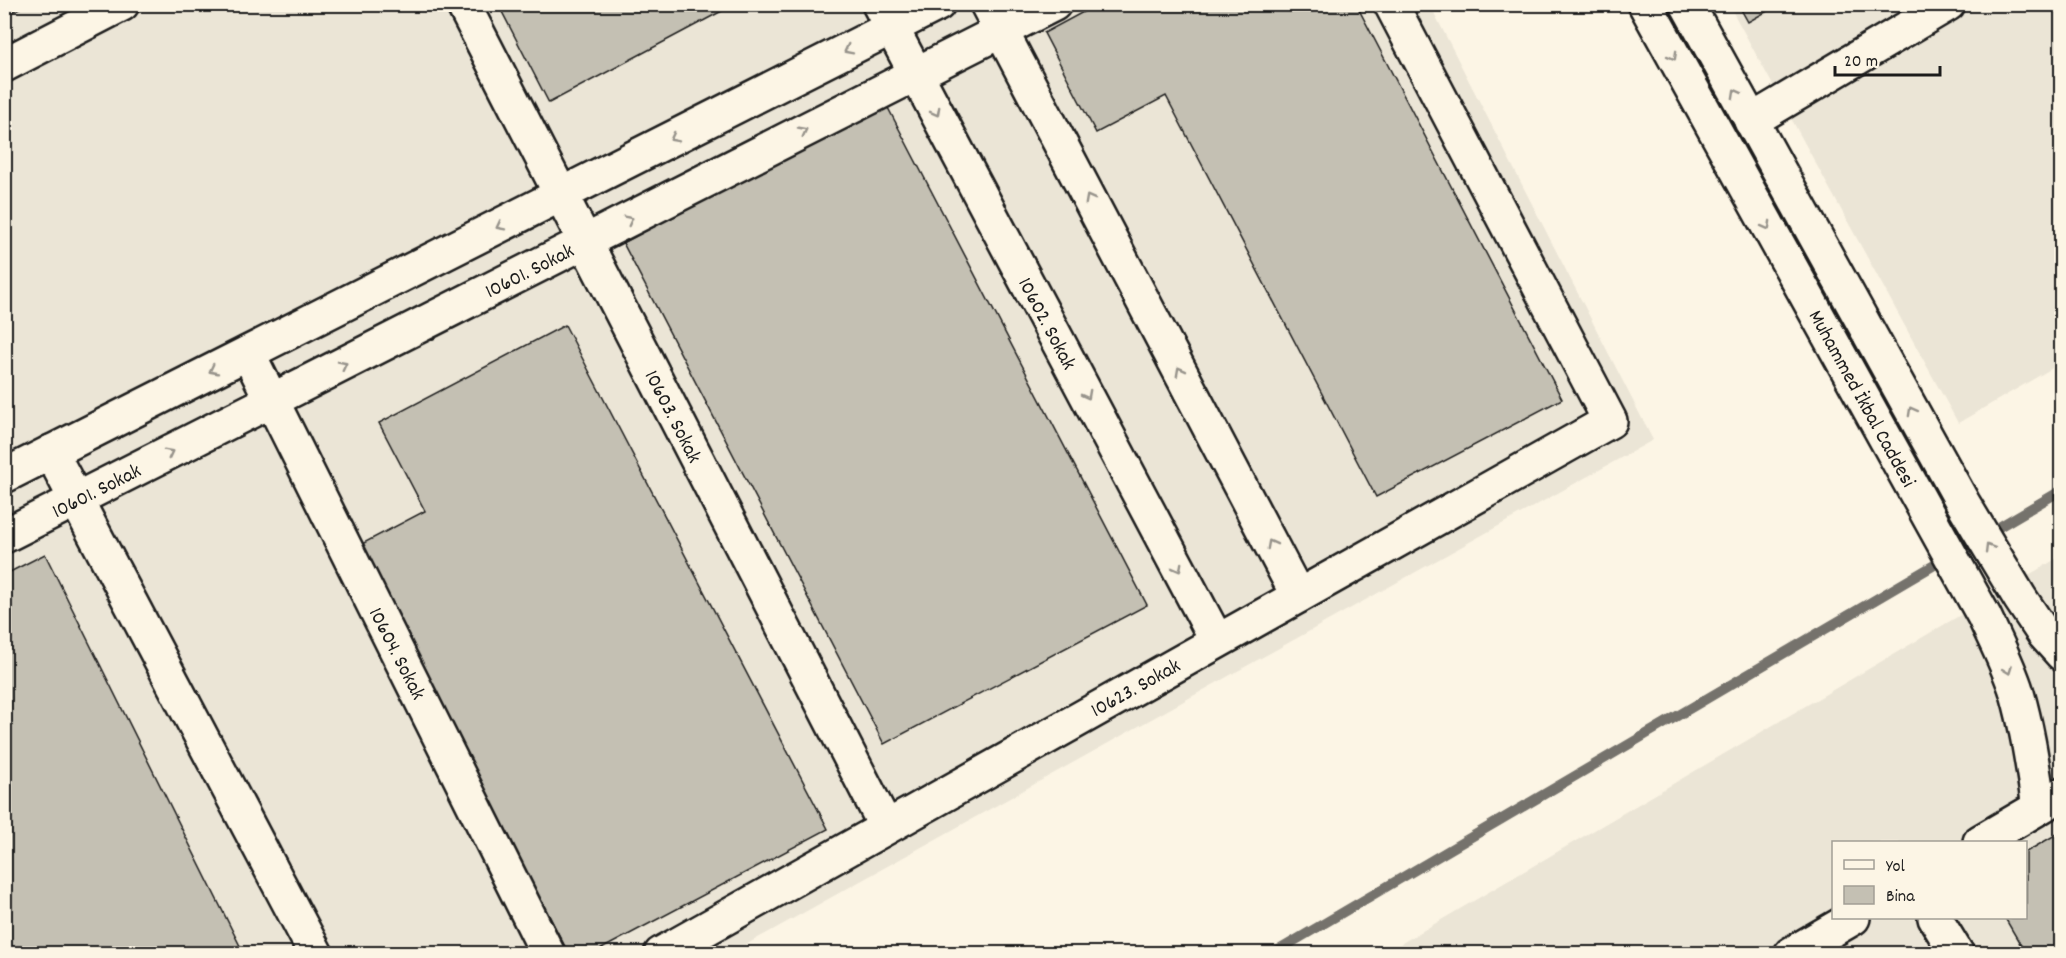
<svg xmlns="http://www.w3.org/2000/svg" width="2066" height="958" font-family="Dekko,sans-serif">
<rect width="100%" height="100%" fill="#fcf5e5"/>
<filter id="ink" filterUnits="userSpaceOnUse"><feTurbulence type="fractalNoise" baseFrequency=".0167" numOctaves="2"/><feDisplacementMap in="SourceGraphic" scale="12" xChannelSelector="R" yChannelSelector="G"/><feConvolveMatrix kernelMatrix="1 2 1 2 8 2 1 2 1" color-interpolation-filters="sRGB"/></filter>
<g filter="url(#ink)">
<g fill="#ebe5d6" fill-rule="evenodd">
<path d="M5,5H1430L1653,440L731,953L5,954Z"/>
<path d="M1729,5H2061V363L1958,423Z"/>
<path d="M2061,556V953H1385ZM1834,842H2026V918H1834Z"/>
</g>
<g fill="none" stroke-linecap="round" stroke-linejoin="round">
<path stroke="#75726c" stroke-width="10" d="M1272,954L2062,490"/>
</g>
<g fill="#c4c0b3" stroke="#1c1c1c" stroke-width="1.5">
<path d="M4,4H27L4,16Z"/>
<path d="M498,4H735L549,103Z"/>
<path d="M1098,4H1301L1303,8L1309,4H1356L1562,399L1376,497L1166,96L1096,133L1044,33Z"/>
<path d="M1738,4H1780L1748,22Z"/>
<path d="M886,104L1147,605L884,744L623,243Z"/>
<path d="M565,325L828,829L592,954H569L356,547L425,511L379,423Z"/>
<path d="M45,554L244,954H4V575Z"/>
<path d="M2062,831V954H2026L2005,918H2026V852Z"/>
</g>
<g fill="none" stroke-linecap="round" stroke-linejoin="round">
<defs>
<g id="minor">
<path d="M463,4L886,827"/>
<path d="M879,4L1217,641"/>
<path d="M987,4L1298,596"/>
<path d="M1645,4L1984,616C1996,642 2009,667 2017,693C2028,731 2033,769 2039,807"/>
<path d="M1687,4L1963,503L2020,598L2044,634L2062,654"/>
<path d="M4,65L122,4"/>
<path d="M1751,121L1948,4"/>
<path d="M248,353L548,954"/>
<path d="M51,452L316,954"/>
<path d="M4,476L938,4"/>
<path d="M4,536L1054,4"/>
<path d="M1980,842L2062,794"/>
<path d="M1935,918L1957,954"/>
<path d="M661,954L1610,421L1391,4"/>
<path d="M1791,954L1853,918"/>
</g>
</defs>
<use href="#minor" stroke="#1c1c1c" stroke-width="38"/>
<use href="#minor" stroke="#fcf5e5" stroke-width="33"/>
</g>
<defs><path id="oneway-chevron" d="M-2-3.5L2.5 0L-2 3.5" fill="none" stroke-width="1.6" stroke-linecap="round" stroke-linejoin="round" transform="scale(1.5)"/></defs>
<g stroke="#97938b">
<use href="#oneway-chevron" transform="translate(848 50) rotate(153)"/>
<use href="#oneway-chevron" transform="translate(1673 56) rotate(61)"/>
<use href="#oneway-chevron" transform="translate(1736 93) rotate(-119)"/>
<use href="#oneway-chevron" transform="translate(936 112) rotate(62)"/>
<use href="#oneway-chevron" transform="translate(803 131) rotate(-27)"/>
<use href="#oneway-chevron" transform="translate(674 138) rotate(153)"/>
<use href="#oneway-chevron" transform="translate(1089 199) rotate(-118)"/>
<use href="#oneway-chevron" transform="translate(629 220) rotate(-27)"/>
<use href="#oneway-chevron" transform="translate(500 226) rotate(153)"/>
<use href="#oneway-chevron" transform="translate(1767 226) rotate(61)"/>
<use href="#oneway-chevron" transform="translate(343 365) rotate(-27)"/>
<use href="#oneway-chevron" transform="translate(213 370) rotate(153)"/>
<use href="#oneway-chevron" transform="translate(1180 371) rotate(-118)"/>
<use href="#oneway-chevron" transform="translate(1087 395) rotate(62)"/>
<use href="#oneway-chevron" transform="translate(1912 411) rotate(-119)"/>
<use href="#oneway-chevron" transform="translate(169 453) rotate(-27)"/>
<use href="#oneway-chevron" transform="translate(1271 544) rotate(-118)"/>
<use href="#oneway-chevron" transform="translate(1989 548) rotate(-121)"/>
<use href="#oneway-chevron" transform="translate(1178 568) rotate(62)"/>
<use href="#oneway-chevron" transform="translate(2008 670) rotate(69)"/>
</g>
</g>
<g text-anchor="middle" stroke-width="4.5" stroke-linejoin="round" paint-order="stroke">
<g font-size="21" fill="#1c1c1c" stroke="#fcf5e5">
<text transform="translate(529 270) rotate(-27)" y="7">10601. Sokak</text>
<text transform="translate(1048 323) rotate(62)" y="7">10602. Sokak</text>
<text transform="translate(1863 398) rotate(61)" y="7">Muhammed İkbal Caddesi</text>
<text transform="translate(674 416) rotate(63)" y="7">10603. Sokak</text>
<text transform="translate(96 490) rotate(-27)" y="7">10601. Sokak</text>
<text transform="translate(398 653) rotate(63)" y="7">10604. Sokak</text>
<text transform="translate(1135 687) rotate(-29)" y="7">10623. Sokak</text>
</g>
</g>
<rect width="2066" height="958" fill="none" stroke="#fcf5e5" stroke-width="24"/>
<rect x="12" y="12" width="2042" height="934" fill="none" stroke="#1c1c1c" stroke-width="2" filter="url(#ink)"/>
<rect x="1832" y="841" width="195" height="78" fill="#fcf5e5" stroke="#a29e95" stroke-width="1.5"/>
<rect x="1844" y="860" width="30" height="9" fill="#fcf5e5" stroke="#a29e95" stroke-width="1.5"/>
<text x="1886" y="871" font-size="18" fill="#1c1c1c">Yol</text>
<rect x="1844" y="886" width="30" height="18" fill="#c4c0b3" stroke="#a29e95" stroke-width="1.5"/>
<text x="1886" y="901" font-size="18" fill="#1c1c1c">Bina</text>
<path d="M1835 66v9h105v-9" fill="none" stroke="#1c1c1c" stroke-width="3"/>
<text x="1844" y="66" font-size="18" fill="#1c1c1c" stroke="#fcf5e5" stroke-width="4.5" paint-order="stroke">20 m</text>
</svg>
